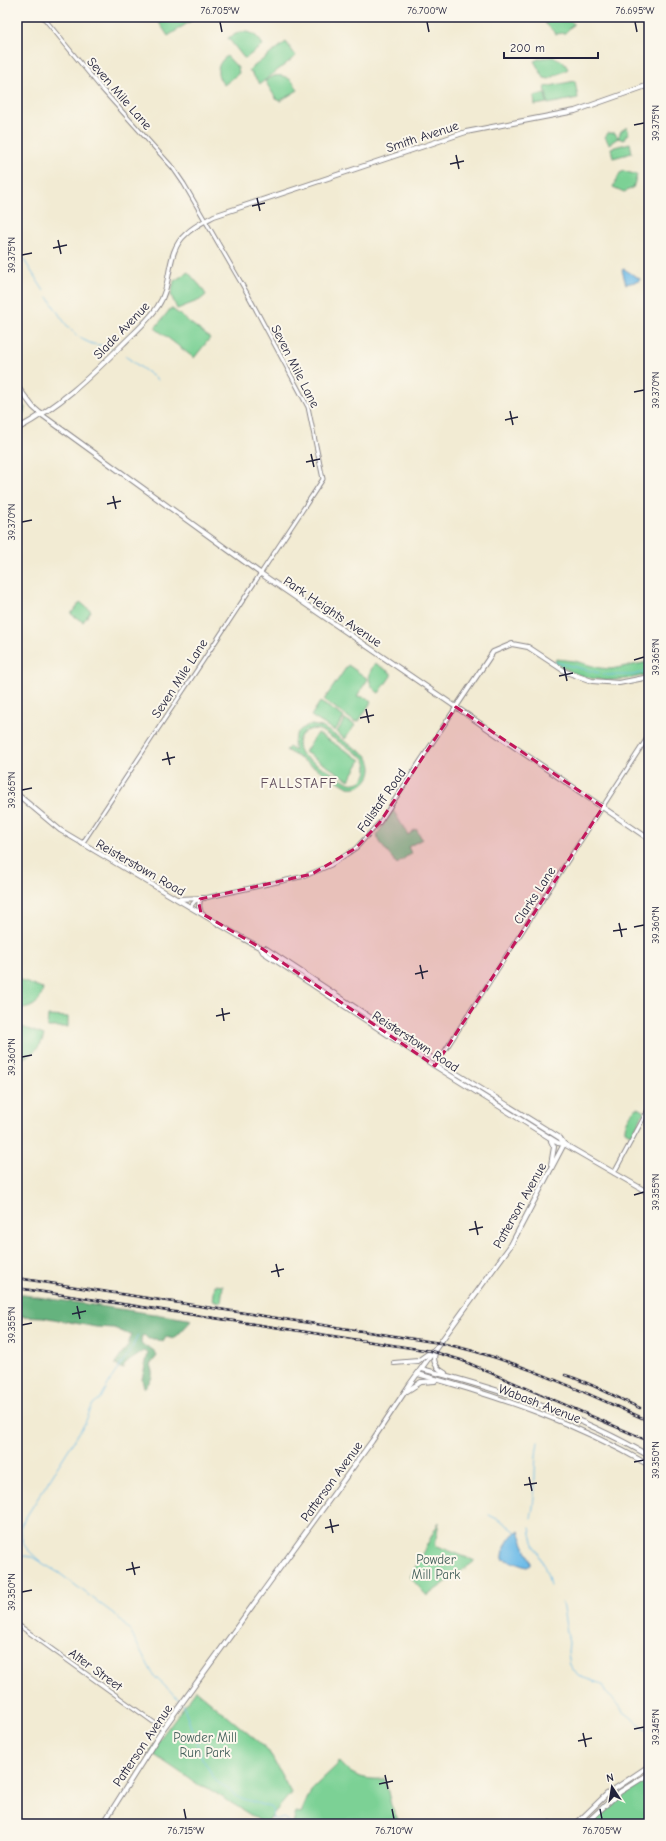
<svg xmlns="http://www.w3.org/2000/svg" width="666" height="1841" font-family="'Comic Neue',sans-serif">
<rect width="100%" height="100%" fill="#fbf7ec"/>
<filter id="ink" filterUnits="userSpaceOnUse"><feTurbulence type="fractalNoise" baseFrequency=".025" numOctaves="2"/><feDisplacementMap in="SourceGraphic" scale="8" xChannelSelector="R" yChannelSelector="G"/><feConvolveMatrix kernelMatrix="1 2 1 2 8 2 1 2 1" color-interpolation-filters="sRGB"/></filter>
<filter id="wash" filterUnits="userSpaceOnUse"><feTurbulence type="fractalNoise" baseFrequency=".012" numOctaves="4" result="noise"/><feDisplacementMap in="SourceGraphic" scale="16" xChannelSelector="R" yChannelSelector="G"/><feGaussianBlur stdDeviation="0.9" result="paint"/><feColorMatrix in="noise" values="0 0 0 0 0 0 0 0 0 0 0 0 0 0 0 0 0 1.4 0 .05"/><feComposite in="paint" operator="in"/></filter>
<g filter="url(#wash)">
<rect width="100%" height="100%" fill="#f2ebd3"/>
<g fill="#7cd195" stroke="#4f7a68" fill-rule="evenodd">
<path d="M164,17H197L168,36L158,21Z"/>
<path d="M553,17H567L574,24L565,33L556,34L545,23Z"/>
<path d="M240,32C251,31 257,35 263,45L246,58H244L228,38Z"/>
<path d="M286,42L296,56L260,84L249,70Z"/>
<path d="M227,56L238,68L239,73L224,85C215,75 216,64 227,56Z"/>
<path d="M553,57C561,59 565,63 568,69L549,79L544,78L534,61L541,58Z"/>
<path d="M274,76C286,74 293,80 298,90L280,101L277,100L265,81Z"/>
<path d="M575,81L578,98L548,104L545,87Z"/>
<path d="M545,93L547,103L535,105L534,96Z"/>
<path d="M627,127L629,134L626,135L624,140L618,138L609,144L605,137L608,133H615L618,138L621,131Z"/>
<path d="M630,143L632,153L613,158L611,148Z"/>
<path d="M624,171L637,175L633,188L624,192L613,187L620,173Z"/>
<path d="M188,272L202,288L206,295L200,300L177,309L171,295L174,281Z"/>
<path d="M171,308L210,338L194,358L155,328Z"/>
<path d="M17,396L25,408L23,415L17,418Z"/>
<path d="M80,602L91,611L83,622L71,614Z"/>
<path d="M556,659L575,661L600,668L611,669L649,662V674C613,684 588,683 555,663Z"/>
<path d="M375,663L391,673V676L379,693C367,686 367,674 375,663Z"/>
<path d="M348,665L368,679L357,696L367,698L371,702L359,721L355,722L324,700Z"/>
<path d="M320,702L344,717L335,731L311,716Z"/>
<path d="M345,719L355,725L345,739L337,732Z"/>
<path d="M312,725L322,727L366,755C378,770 367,790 348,787L286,750L289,747L295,751C291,737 299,727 312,725ZM313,729L320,730L363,757C372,769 365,786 349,783L303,756C293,744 299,731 313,729Z"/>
<path d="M317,733L361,760L349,780L305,752Z"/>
<path d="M393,810L408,835L416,829L422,839L408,847L411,853L397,864L379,842L377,835Z"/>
<path d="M18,979L43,989C41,1003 31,1010 17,1009V980Z"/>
<path d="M48,1016L68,1017V1027H47Z"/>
<path d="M17,1025L44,1035C41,1049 30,1056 17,1060Z"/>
<path d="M638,1108L644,1112L632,1135L625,1131C624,1124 631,1110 638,1108Z"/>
<path d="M215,1285L223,1286L221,1302L213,1301Z"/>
<path d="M439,1522L435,1545L475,1561L427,1596L410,1577Z"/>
<path d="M196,1690L268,1750L291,1793L265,1824L206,1787L199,1785L150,1752Z"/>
<path d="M338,1761C352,1777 364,1780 385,1779L391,1805L400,1824H293L296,1812L301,1813L311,1790L337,1765Z"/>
<path d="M649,1778V1824H590L625,1793Z"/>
</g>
<path fill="#65b37e" stroke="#446a5c" d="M17,1294L188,1319L192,1320L174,1339L166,1337L163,1342L156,1339H148L144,1335L142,1336L141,1343C147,1348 155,1348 157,1356L150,1365C154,1375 153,1380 144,1388L142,1379L148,1353L144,1351C137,1357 127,1360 122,1369L115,1364L127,1347L132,1334L125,1333L114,1328L96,1327L43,1317L17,1316Z"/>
<g fill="#6ebce8" stroke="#486f92">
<path d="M624,269L640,279L639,281L626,284L622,270Z"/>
<path d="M519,1531L531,1563V1565L527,1567L503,1559C502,1550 510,1533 519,1531Z"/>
</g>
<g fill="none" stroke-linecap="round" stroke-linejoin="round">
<g stroke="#6ebce8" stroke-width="1">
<path d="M17,249L44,291"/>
<path d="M48,297C60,315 69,335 90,343C97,346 104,344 111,349"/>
<path d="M125,356L158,380"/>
<path d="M555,662L607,675H633L649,671"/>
<path d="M489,1515L503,1522L516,1532"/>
<path d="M531,1518C537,1493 533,1467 538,1442"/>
<path d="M530,1528C532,1549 547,1563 550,1586"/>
<path d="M17,1558L25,1556L32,1557L59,1573L118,1617L130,1631L154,1676L181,1701"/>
<path d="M40,1561C26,1548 20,1546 21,1525L85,1423L93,1404L101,1398L111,1379L132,1348L138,1335"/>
<path d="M562,1603L569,1643L568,1653L570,1665L578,1676L602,1684L606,1693L619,1705L623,1712L649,1731"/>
<path d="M183,1704L202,1758L216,1781L241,1798L272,1808L274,1812L272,1818L277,1820L284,1818L289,1824"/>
<path d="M644,1824L649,1817"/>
</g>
</g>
</g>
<g filter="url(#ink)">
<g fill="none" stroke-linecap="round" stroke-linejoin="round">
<defs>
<g id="minor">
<path d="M43,17L101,88L173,168L184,184L247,293L308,407L323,479L82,844"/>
<path d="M190,907L195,901L200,899L305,876L331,865L356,848L380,822L456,707"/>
<path d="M435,1066L649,735"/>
<path d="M614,1173L649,1108"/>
<path d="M17,1624L163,1729"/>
</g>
<g id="major">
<path d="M17,386L33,407L42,415L260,573L649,839"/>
<path d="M17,429C60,406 89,378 123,344C135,332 149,320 158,306C173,284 165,252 186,234C194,226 205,221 214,216L466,132L575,111L649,85"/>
<path d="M456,707L493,652L512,644L528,647L566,672L592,681L619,683L649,677"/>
<path d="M17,794L60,830L244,939L261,948H265L438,1062L560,1138L564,1144L649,1193"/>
<path d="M178,899L204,898"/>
<path d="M200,899L199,906L201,913"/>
<path d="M261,948L263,952L435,1066L558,1143L564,1144"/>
<path d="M378,1027L394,1035L397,1034"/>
<path d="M551,1141L554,1147L551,1165"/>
<path d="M435,1353C432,1362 436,1368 445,1373"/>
<path d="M394,1363L418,1361L432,1351"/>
<path d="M422,1369C501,1390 578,1414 649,1456"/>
<path d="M418,1374C501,1397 574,1422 649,1465"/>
<path d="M407,1391L421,1382L435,1381"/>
<path d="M550,1823L552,1824"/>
<path d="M103,1824L163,1729L372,1441L410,1384L511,1245L564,1144"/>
<path d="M576,1824L607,1794L649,1766"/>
<path d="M585,1824L620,1792L649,1774"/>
</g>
</defs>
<use href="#minor" stroke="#8a8687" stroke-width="5"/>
<use href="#major" stroke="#8a8687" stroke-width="6"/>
<use href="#minor" stroke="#fff" stroke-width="3"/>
<use href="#major" stroke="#fff" stroke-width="4"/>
<defs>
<g id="rail">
<path d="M17,1278L440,1343C514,1358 581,1391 649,1421"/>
<path d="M17,1288L431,1351L461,1360L649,1441"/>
<path d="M565,1375C592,1383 615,1397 640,1408"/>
</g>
</defs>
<use href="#rail" stroke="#22223b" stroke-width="2.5"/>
<use href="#rail" stroke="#fbf7ec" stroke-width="1" stroke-dasharray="3" stroke-linecap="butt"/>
</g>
</g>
<path fill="#c2185b" fill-opacity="0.2" stroke="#c2185b" stroke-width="3" stroke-dasharray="8 5" stroke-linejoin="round" d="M456,707L603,807L435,1066L261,948L201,913L199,904L200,899L312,874L356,848L380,822Z"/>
<path fill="none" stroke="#22223b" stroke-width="1.5" d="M220,22L222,32M427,22L429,32M635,22L637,32M634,125L644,123M456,155L459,169M450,164L464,161M257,198L260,211M252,206L265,203M58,240L61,254M53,248L67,245M22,255L32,253M634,392L644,390M510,411L513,425M505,420L518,417M311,454L314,467M306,462L320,459M113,496L116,509M107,504L121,501M22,522L32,520M634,660L644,657M564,667L567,681M559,676L573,673M366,709L369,723M360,718L374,715M167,752L170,765M162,760L175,757M22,790L32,788M619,923L622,937M634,927L644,925M613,931L627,929M420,965L423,979M415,974L428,971M222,1008L224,1021M216,1016L230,1013M22,1057L32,1055M634,1195L644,1192M475,1221L478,1235M469,1230L483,1227M276,1264L279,1277M271,1272L284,1269M77,1306L80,1319M72,1314L86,1311M22,1325L32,1323M634,1462L644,1460M529,1477L532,1491M524,1485L537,1483M330,1519L333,1533M325,1528L339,1525M132,1562L135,1575M126,1570L140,1567M22,1592L32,1590M634,1729L644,1727M583,1733L586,1747M578,1741L592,1738M385,1775L388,1789M379,1784L393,1781M184,1809L186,1819M392,1809L394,1819M600,1809L602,1819"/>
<g text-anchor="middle" stroke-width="4" stroke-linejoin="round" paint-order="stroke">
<g font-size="13" fill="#22223b" stroke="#fbf7ec">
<text transform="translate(120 93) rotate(49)" y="5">Seven Mile Lane</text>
<text transform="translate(422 136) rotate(-18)" y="5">Smith Avenue</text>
<text transform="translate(121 330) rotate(-46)" y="5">Slade Avenue</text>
<text transform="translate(296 366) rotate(63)" y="5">Seven Mile Lane</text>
<text transform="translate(333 611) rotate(34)" y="5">Park Heights Avenue</text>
<text transform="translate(179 678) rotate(-57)" y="5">Seven Mile Lane</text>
<text transform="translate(381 800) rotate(-55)" y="5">Fallstaff Road</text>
<text transform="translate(141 867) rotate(30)" y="5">Reisterstown Road</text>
<text transform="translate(534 895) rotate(-57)" y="5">Clarks Lane</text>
<text transform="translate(416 1041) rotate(33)" y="5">Reisterstown Road</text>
<text transform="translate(519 1205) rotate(-61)" y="5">Patterson Avenue</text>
<text transform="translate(540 1403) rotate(21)" y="5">Wabash Avenue</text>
<text transform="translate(331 1481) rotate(-54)" y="5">Patterson Avenue</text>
<text transform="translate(96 1669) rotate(36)" y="5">Alter Street</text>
<text transform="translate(142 1745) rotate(-56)" y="5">Patterson Avenue</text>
</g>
<g font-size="13" fill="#425f5a" stroke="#fbf7ec">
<text x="436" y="1564">Powder<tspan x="436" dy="15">Mill Park</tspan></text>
<text x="205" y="1742">Powder Mill<tspan x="205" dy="15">Run Park</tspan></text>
</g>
<g font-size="14" letter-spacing="1" fill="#624f5d" stroke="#fbf7ec">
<text x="299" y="788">FALLSTAFF</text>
</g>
</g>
<rect width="666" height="1841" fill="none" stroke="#fbf7ec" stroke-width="44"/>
<g transform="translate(612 1787) rotate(348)" stroke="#fbf7ec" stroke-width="3" paint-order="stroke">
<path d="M0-3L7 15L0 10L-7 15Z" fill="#22223b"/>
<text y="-6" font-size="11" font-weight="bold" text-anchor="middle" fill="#22223b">N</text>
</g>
<path d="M504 52v6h94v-6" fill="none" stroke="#22223b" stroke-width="2"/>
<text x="510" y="52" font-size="12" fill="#22223b" stroke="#fbf7ec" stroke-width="3" paint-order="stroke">200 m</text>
<rect x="22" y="22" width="622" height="1797" fill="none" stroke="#22223b" stroke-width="1.5"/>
<g font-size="10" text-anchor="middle" fill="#22223b">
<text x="220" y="14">76.705°W</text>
<text x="427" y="14">76.700°W</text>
<text x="635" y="14">76.695°W</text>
<text transform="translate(655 123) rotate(-90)" y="4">39.375°N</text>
<text transform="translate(11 255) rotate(-90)" y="4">39.375°N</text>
<text transform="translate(655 390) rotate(-90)" y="4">39.370°N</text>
<text transform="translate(11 522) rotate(-90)" y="4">39.370°N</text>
<text transform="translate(655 657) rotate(-90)" y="4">39.365°N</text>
<text transform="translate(11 790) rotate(-90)" y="4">39.365°N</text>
<text transform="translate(655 925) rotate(-90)" y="4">39.360°N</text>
<text transform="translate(11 1057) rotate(-90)" y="4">39.360°N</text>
<text transform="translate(655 1192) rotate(-90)" y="4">39.355°N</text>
<text transform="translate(11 1325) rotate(-90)" y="4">39.355°N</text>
<text transform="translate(655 1460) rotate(-90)" y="4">39.350°N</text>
<text transform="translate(11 1592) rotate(-90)" y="4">39.350°N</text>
<text transform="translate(655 1727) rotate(-90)" y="4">39.345°N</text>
<text x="186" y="1834">76.715°W</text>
<text x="394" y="1834">76.710°W</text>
<text x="602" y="1834">76.705°W</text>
</g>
</svg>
